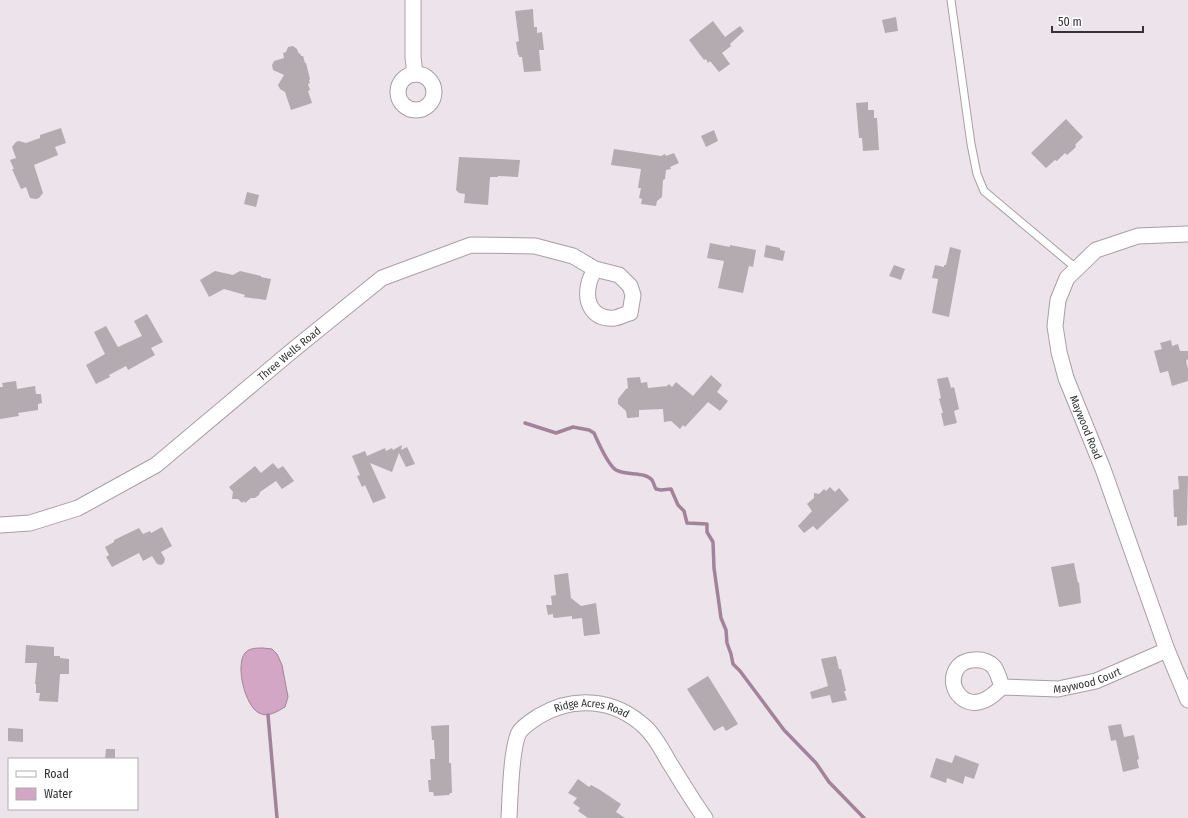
<svg xmlns="http://www.w3.org/2000/svg" width="1188" height="818" font-family="'Fira Sans Condensed',sans-serif">
<rect width="100%" height="100%" fill="#ece4ea"/>
<path fill="#d2a6c4" stroke="#a38399" d="M263,648L272,649L277,654L282,665L288,697L285,707C278,711 268,718 259,713C245,706 235,665 245,653C249,648 257,648 263,648Z"/>
<g fill="none" stroke-linecap="round" stroke-linejoin="round">
<g stroke="#a38399" stroke-width="3.5">
<path d="M525,423L556,433L573,427L589,430L594,433C598,442 608,465 616,470C626,476 645,471 652,480C654,483 654,486 656,489L661,490L671,489L678,505L684,511L687,523L707,524V532L713,542L714,568L721,618L726,630L727,643L731,654L733,664L740,671L784,730L816,763L829,782L864,818"/>
<path d="M268,715L277,818"/>
</g>
</g>
<g fill="#b3abb0">
<path d="M533,9L534,27H537V33L542,32L544,50H539L541,71L524,72L522,57H519V55H518L516,42L519,41L515,11Z"/>
<path d="M896,17L898,31L885,33L882,20Z"/>
<path d="M713,21L725,37L740,26L744,31L730,44L731,46L722,53L730,64L719,72L710,61L708,63L706,59L704,60L689,40Z"/>
<path d="M293,46L297,49L299,54L300,53L301,56H303L305,63H306L310,79L309,80L310,83L308,84L310,90L308,91L312,103L291,110L285,92L280,89L278,85L284,75L273,70L272,65L274,61L284,58L283,53L286,52L288,47Z"/>
<path d="M868,102V110H874V118H877L879,150L863,151L862,138H859L856,103Z"/>
<path d="M1066,119L1083,137L1075,145L1076,146L1075,148L1067,155L1065,153L1057,161L1055,160L1046,168L1031,153Z"/>
<path d="M61,128L66,143L55,147L58,155L34,165L43,193L39,198L36,199L30,198L26,187L21,189L12,169H14L10,160L16,158L12,147L16,142L19,141L26,143L40,138V135Z"/>
<path d="M714,130L718,141L706,147L701,136Z"/>
<path d="M614,149L661,156L665,154L666,156L674,153L679,163L670,167L671,169L666,170L665,179L663,180L662,197L657,201L656,206L641,204L642,199L639,198L641,188H638L641,169L611,165Z"/>
<path d="M459,157L520,160L518,177L498,176V177H490L488,205L464,203L465,194L459,193L456,190Z"/>
<path d="M247,192L259,195L256,207L244,204Z"/>
<path d="M710,243L730,247V245L756,250L753,267L749,266L743,293L718,288L724,261L707,258Z"/>
<path d="M766,245L780,248V250L785,251L783,261L764,257Z"/>
<path d="M950,247L961,250L949,317L932,313L938,279L932,278L935,265L944,267V265H946Z"/>
<path d="M894,265L905,269L901,280L889,276Z"/>
<path d="M215,271L233,275L240,271L261,276V277L271,279L266,300L244,297L245,295L242,294L224,289L209,297L200,280Z"/>
<path d="M147,314L163,342L151,348L155,355L128,370L126,366L109,375L110,377L96,384L86,365L105,354L94,332L106,326L118,347L142,336L134,321Z"/>
<path d="M1171,340L1172,346L1178,344L1180,351H1188V359L1186,361L1188,369V381L1172,386L1168,371L1160,373L1154,351L1162,349L1160,343Z"/>
<path d="M711,375L722,385L717,392L728,401L720,411L708,402L685,427L683,425L680,429L671,421L664,422L663,409L639,410V417L629,418H627L626,411L618,404V399L626,389L628,388L627,378L640,377L641,383L647,382L648,388L667,386L669,384L672,387L676,382L693,396Z"/>
<path d="M948,377L951,388L954,387L959,409L954,411L957,423L944,426L941,413H943L939,399L941,398L937,379Z"/>
<path d="M16,381L17,389L35,386L36,394H41L42,403L38,404V410L18,413L19,416L0,419V387H3L2,383Z"/>
<path d="M402,445L401,450L407,447L415,464L406,467L399,453L392,472L370,463L386,498L373,503L365,485L362,487L357,476L360,475L352,456L365,451L367,456L385,448L386,451L392,448L393,450Z"/>
<path d="M273,463L278,469L283,466L294,481L282,489L276,481L260,492L259,495L255,498H251L245,503L244,501L242,503L238,499H232L233,492L229,487L255,466L261,473Z"/>
<path d="M1178,476H1188L1187,525L1177,526V517H1174L1173,490L1179,489Z"/>
<path d="M830,487L835,492L839,488L849,500L817,530L813,526L804,533L798,526L812,511L807,504L814,498V493L819,494L824,489L826,491Z"/>
<path d="M162,527L172,546L161,552L165,559L164,563L161,565L157,564L152,556L143,561L139,553L112,567L106,557L109,555L105,547L114,542V540L139,528L143,534L150,531L151,533Z"/>
<path d="M1074,563L1078,583L1079,582L1081,603L1059,607L1051,567Z"/>
<path d="M568,573L571,598L581,606L596,603L600,634L584,636L582,618L572,619V616L555,618L553,617V614L548,615L546,605H552L551,596L556,595L554,575Z"/>
<path d="M26,645L54,647V656H60V658L69,659V674H60L58,702L39,701L40,693H36V684H35L37,663H25Z"/>
<path d="M836,656L839,669H841L846,691H844L847,700L832,703L830,695L812,699L810,692L828,686L821,659Z"/>
<path d="M708,676L738,724L726,731L723,726L714,731L687,689Z"/>
<path d="M1121,724L1124,737L1134,735L1139,759L1137,760L1139,768L1123,772L1116,740L1111,741L1108,726Z"/>
<path d="M449,725V763H451L452,793H450L449,795L434,796L433,792H429L428,780H431L430,759H435L434,740H432L431,726Z"/>
<path d="M8,728L23,729V742L8,741Z"/>
<path d="M106,749H115V759H105Z"/>
<path d="M955,755L979,764L974,779L965,776L963,784L947,778L946,783L930,777L936,758L952,763Z"/>
<path d="M578,779L589,787L591,785L600,790L621,804L616,812L625,818H588L578,811L580,808L573,803L577,798L568,793Z"/>
</g>
<g fill="none" stroke-linecap="round" stroke-linejoin="round">
<defs>
<path id="service" d="M951,0L971,144L977,174L984,191L1077,269"/>
<g id="minor">
<path d="M413,0V57L415,74"/>
<circle cx="416" cy="92" r="18"/>
<path id="s1" d="M1188,234L1138,236L1096,250L1067,278L1058,300L1055,326L1059,352L1066,378L1103,469L1167,650L1188,700"/>
<path id="s2" d="M0,525L30,523L78,508L156,465L293,350L382,278L471,245L535,246L573,256L595,269L619,275L630,286L633,295L630,313C625,314 620,317 615,318C593,320 584,303 589,283C590,278 593,273 595,269"/>
<path id="s3" d="M1002,687C1000,681 998,673 994,667C985,657 963,657 956,670C947,687 963,708 982,701C990,699 996,692 1002,687L1058,689L1096,681L1167,650"/>
<path id="s4" d="M509,818C510,800 511,744 520,731C525,725 533,720 539,716C574,695 615,699 645,727C655,736 662,750 669,762C681,781 692,800 705,818"/>
</g>
</defs>
<use href="#service" stroke="#a79fa4" stroke-width="9"/>
<use href="#minor" stroke="#a79fa4" stroke-width="17"/>
<use href="#service" stroke="#fff" stroke-width="7"/>
<use href="#minor" stroke="#fff" stroke-width="15"/>
</g>
<g text-anchor="middle" stroke-width="3" stroke-linejoin="round" paint-order="stroke">
<g font-size="11" fill="#353234" stroke="#fff">
<text dy="4" stroke="none"><textPath href="#s2" startOffset="343">Three Wells Road</textPath></text>
<text dy="4" stroke="none"><textPath href="#s1" startOffset="291">Maywood Road</textPath></text>
<text dy="4" stroke="none"><textPath href="#s3" startOffset="228">Maywood Court</textPath></text>
<text dy="4" stroke="none"><textPath href="#s4" startOffset="168">Ridge Acres Road</textPath></text>
</g>
</g>
<rect x="8" y="758" width="130" height="52" fill="#ffffff" stroke="#aeadae"/>
<rect x="16" y="771" width="20" height="6" fill="#ffffff" stroke="#aeadae"/>
<text x="44" y="778" font-size="12" fill="#353234">Road</text>
<rect x="16" y="788" width="20" height="12" fill="#d2a6c4" stroke="#aeadae"/>
<text x="44" y="798" font-size="12" fill="#353234">Water</text>
<path d="M1052 26v6h91v-6" fill="none" stroke="#353234" stroke-width="2"/>
<text x="1058" y="26" font-size="12" fill="#353234" stroke="#ffffff" stroke-width="3" paint-order="stroke">50 m</text>
</svg>
